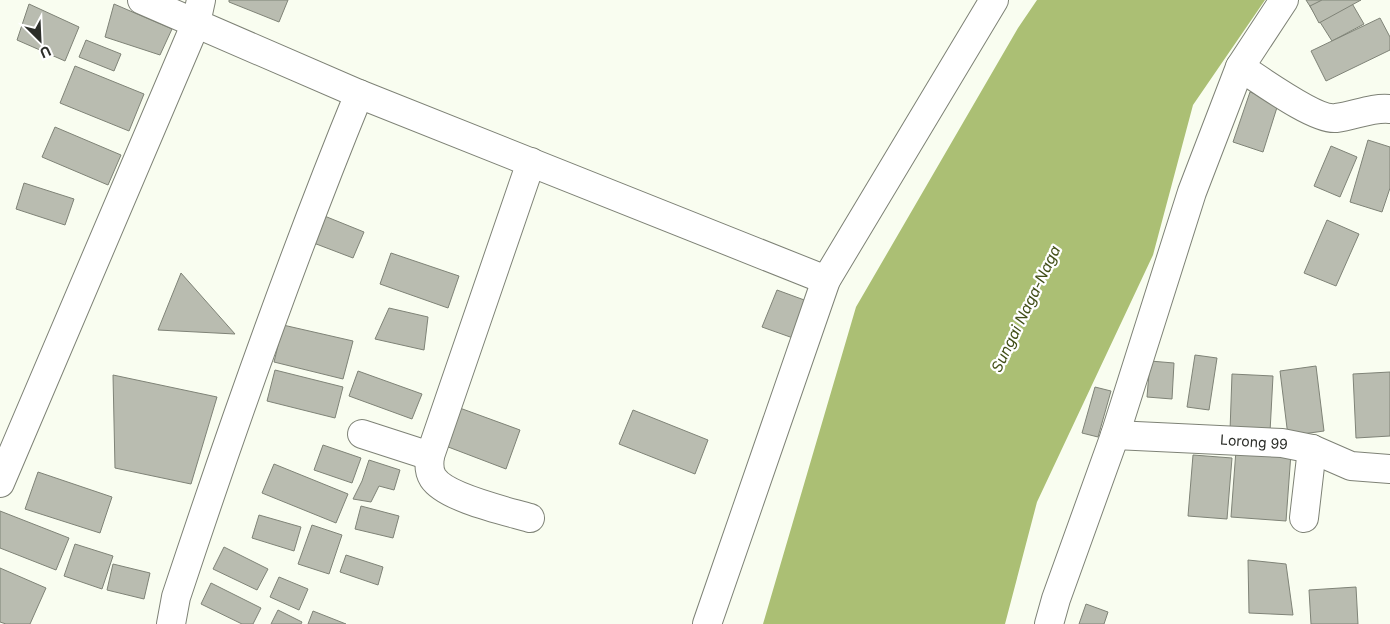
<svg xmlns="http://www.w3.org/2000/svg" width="1390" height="624" font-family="Inter,sans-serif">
<rect width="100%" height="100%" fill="#f9fdf0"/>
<path fill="#abbf74" d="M1037,0H1265L1193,105L1153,255L1037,502L1005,624H763L856,307L1018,28Z"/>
<g fill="#b9bcb0" stroke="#7f8377">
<path d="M229,0H288L279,22L229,2Z"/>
<path d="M1306,0H1350L1364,24L1332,41Z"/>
<path d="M1322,0H1361L1319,23L1310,6Z"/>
<path d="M29,4L79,27L65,61L17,40Z"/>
<path d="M114,4L172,29L160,55L105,37Z"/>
<path d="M1380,18L1390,37V50L1326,81L1311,51Z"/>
<path d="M86,40L121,54L114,71L79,57Z"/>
<path d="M75,66L144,94L129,131L60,103Z"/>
<path d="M1250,92L1279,101L1263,152L1233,142Z"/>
<path d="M55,127L121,155L108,185L42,157Z"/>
<path d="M1368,140L1390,147V188L1382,212L1350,202Z"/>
<path d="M1331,146L1357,157L1340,197L1314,186Z"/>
<path d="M24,183L74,199L65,225L16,209Z"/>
<path d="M322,215L364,232L353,258L311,242Z"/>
<path d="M1327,220L1359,234L1336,286L1304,273Z"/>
<path d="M391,253L459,276L448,308L380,284Z"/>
<path d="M181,273L235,334L158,330Z"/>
<path d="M777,290L807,301L793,338L762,327Z"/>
<path d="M389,308L428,317L424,350L375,339Z"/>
<path d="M283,325L353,341L343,379L274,362Z"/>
<path d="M1195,355L1217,358L1209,410L1187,407Z"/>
<path d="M1150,361L1174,363L1172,399L1147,397Z"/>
<path d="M1316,366L1324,431L1288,436L1280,371Z"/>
<path d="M275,370L343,387L335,418L267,401Z"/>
<path d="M358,371L422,394L412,419L349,396Z"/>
<path d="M1390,372V436L1356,438L1353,374Z"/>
<path d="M1232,374L1273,376L1270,432L1230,431Z"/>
<path d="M113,375L217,397L191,484L115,468Z"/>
<path d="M1095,387L1111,391L1098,437L1082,433Z"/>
<path d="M457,407L520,430L506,469L443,445Z"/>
<path d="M633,410L708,440L695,474L619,444Z"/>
<path d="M323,445L361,458L352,483L314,470Z"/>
<path d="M1236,450L1291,453L1286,521L1231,517Z"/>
<path d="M1193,455L1232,458L1227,519L1188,516Z"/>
<path d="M369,460L400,470L394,490L379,486L371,502L353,499L362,481Z"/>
<path d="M274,464L348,494L336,523L262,493Z"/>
<path d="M38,472L112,497L100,533L25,509Z"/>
<path d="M361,506L399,516L393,538L355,529Z"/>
<path d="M0,511L69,538L56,570L0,548Z"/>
<path d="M259,515L301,527L294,551L252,538Z"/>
<path d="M312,525L342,535L329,574L298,564Z"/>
<path d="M75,544L113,556L102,589L64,576Z"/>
<path d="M224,547L268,569L257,590L213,569Z"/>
<path d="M346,555L383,567L378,585L340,572Z"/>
<path d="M1248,560L1286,564L1293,615L1249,613Z"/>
<path d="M113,564L150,573L144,599L107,590Z"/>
<path d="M0,568L46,588L30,624H6L0,622Z"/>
<path d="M279,577L308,589L299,610L270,597Z"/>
<path d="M211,583L261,608L253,624H242L201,604Z"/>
<path d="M1356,587L1358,624H1311L1309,590Z"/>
<path d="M1086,604L1108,612L1104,624H1079Z"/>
<path d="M278,610L302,622L301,624H271Z"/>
<path d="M313,611L346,624H308Z"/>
</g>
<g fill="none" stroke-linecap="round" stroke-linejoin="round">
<defs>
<g id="minor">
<path d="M142,0L359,94L826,280"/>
<path d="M1240,67C1259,79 1316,121 1336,118C1354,116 1372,107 1390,109"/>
<path d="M362,434L430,456"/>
<path d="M1115,435L1282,443L1312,449L1351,466L1390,469"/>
<path d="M0,483L196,23L201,0"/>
<path d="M530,518C506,511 446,498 433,478C429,472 429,463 430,456L531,162"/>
<path d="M1304,518L1312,449"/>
<path d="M171,624L176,597C232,428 291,260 359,94"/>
<path d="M707,624L826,280L994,0"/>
<path d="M1049,624L1056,599L1115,435L1192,192L1240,67L1284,0"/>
</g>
</defs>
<use href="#minor" stroke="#7e8276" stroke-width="30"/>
<use href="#minor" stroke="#fff" stroke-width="28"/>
</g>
<g text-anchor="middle" stroke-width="4.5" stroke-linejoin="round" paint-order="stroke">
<g font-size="14" fill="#2c2e29" stroke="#fff">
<text transform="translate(1254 442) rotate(4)" y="5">Lorong 99</text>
</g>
<g font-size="15" font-style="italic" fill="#424f18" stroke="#fff">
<text transform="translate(1026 309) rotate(-64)" y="5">Sungai Naga-Naga</text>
</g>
</g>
<g transform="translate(40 40) rotate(156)" stroke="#ffffff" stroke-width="4" paint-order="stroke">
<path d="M0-4L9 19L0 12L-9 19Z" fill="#2c2e29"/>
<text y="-8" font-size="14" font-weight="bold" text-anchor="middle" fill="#2c2e29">U</text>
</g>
</svg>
